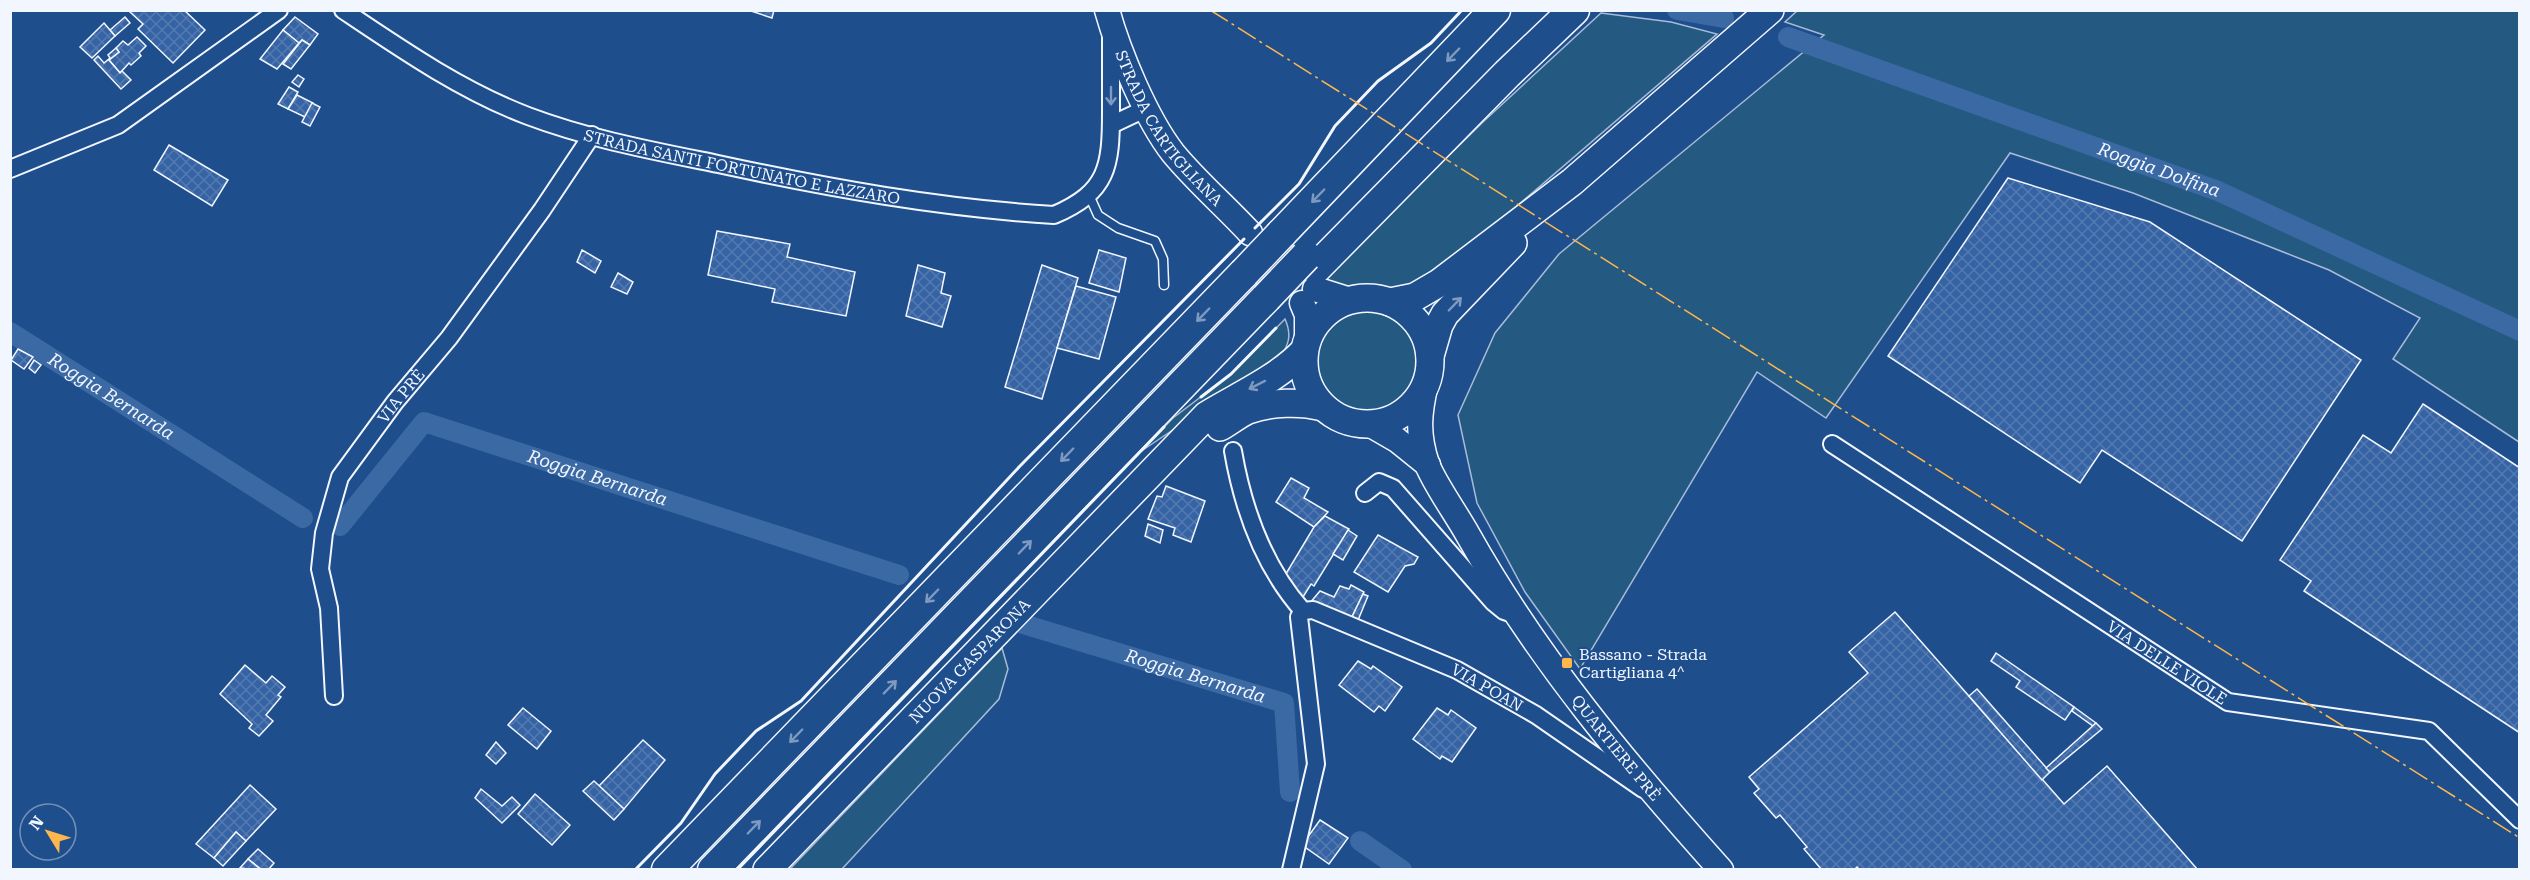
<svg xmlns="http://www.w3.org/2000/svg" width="2530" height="880" font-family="'Roboto Serif',serif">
<defs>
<pattern id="building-cross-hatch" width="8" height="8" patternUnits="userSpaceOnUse" patternTransform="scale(1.5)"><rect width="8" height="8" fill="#3563a3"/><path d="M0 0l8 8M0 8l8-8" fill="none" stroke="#537ab1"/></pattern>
</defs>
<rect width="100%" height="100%" fill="#1f4e8c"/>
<g fill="#245a82" stroke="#a8bbd7" stroke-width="1.5">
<path d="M1797,11H2519V442L2393,359L2420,318L2329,270L2133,193L2010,153L1826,418L1757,372L1580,669L1525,592L1477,503L1458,415L1495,333L1559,254L1824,35L1785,22Z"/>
<path d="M1601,13L1671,22L1717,34L1439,273L1397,295L1369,288L1335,287L1322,280L1484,121Z"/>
<circle cx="1367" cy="361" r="50"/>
<path d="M1285,319C1292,335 1289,344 1280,358L1140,452L1173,418L1231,374Z"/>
<path d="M1002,648L1008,669L999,699L842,869H790Z"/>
</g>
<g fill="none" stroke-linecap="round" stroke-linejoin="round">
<g stroke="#3b69a3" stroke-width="20">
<path d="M1677,10L1724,18"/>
<path id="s1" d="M1788,37L2218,191L2520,331"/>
<path id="s2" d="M10,332L303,518"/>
<path id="s3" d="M340,526L424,422L899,575"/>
<path id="s4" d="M1023,624L1284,703L1290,792"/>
<path d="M1360,841L1402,870"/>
</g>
</g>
<g fill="url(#building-cross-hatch)" stroke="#f2f6ff" stroke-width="1.5">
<path d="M132,10H184L205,30L173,63L138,29L143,24L130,12Z"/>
<path d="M748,10H774L772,18Z"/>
<path d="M125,17L130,23L115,36L110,30Z"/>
<path d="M295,17L318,34L310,45L302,40L299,43L283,30Z"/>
<path d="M104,23L115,36L92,58L80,47Z"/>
<path d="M283,30L299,43L277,69L260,59Z"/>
<path d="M137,37L146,46L139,53L141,56L131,65L129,63L120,73L109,60L119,52L116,48L123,41L128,45Z"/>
<path d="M302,40L310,45L291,69L283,64Z"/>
<path d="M116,48L119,52L109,60L120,73L122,71L131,80L121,89L94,60L98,56L104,63L110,58L108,55Z"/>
<path d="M298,75L304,79L299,87L292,82Z"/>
<path d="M289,87L298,92L288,109L278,104Z"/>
<path d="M297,95L313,103L305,117L288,109Z"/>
<path d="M312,103L320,107L310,126L302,122Z"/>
<path d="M169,145L228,180L212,206L154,170Z"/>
<path d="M2008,178L2150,222L2361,360L2242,541L2102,450L2080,483L1888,356Z"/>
<path d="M717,231L790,244L787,257L855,272L846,316L772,302L775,289L708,275Z"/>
<path d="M582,250L601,261L595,273L577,262Z"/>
<path d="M1099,250L1126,258L1119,292L1089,283Z"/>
<path d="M918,265L945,273L941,293L951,296L942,327L906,316Z"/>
<path d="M1042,265L1078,278L1042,399L1005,387Z"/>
<path d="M618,273L633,282L627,294L611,287Z"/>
<path d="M1076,286L1116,297L1099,359L1057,348Z"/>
<path d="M18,349L33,357L24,369L11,360Z"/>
<path d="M34,360L41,365L35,373L29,368Z"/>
<path d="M2423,404L2520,468V733L2304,591L2311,581L2280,560L2363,435L2391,453Z"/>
<path d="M1291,478L1309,488L1304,498L1328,512L1314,527L1276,502Z"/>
<path d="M1166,486L1205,501L1191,542L1173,535L1175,528L1148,519L1157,496L1162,497Z"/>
<path d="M1325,516L1349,529L1314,586L1311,584L1303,597L1294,591L1284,577L1314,527Z"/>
<path d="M1148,524L1163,530L1160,543L1145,536Z"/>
<path d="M1348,530L1357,536L1343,560L1333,554Z"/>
<path d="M1378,535L1418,557L1414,564L1405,566L1388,592L1354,572Z"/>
<path d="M1351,585L1364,592L1349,623L1309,604L1320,591L1334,597L1340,586L1349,589Z"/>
<path d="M1363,594L1368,596L1356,625L1349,623Z"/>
<path d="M1895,612L2064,804L2107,766L2198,870H1860L1857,867L1854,870H1822L1804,849L1807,847L1780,815L1776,818L1754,793L1759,789L1749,777L1868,673L1849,652Z"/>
<path d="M1996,653L2074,707L2065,720L2016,687L2020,681L1991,661Z"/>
<path d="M1358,661L1371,669L1373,666L1402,687L1385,711L1379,706L1374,712L1339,685Z"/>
<path d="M245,665L266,683L272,676L285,687L278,695L281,697L266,715L273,721L259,736L249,728L252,724L220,694Z"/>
<path d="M1977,689L2050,772L2042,780L1969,696Z"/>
<path d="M2074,707L2096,723L2093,726L2072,711Z"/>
<path d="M523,708L551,731L537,749L508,725Z"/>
<path d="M1437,708L1448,715L1451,710L1476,728L1452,762L1442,756L1440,759L1413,739Z"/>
<path d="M2096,723L2102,729L2050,772L2046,768Z"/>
<path d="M643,740L665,760L624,809L599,786Z"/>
<path d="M496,742L506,753L496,764L486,755Z"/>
<path d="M594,781L624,809L614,820L583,791Z"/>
<path d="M250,785L276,809L246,841L236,832L214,858L196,844Z"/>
<path d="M481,789L502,806L512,797L520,805L502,823L475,798Z"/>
<path d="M535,794L570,825L552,845L518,814Z"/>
<path d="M1320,820L1348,838L1329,864L1302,845Z"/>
<path d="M236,832L246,841L223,866L214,858Z"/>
<path d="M258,849L274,863L268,870H262L248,859Z"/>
<path d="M248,859L259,868L257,870L240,868Z"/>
</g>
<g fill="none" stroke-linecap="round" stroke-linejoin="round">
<defs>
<path id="lane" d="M1089,195L1098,215L1118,228L1155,241L1163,259L1164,285"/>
<g id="street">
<path id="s5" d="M343,10C401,49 462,91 528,116C589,139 654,151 718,164C829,188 940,208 1054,215C1108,192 1111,166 1111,112C1111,88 1111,63 1111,38"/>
<path d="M1111,125L1147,108"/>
<path d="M10,169L118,125L279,10"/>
<path id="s6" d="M1832,444L2228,702L2429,731L2520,820"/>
<path d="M1233,451C1243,509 1264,567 1303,611"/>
<path d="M1365,493L1379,482L1393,488L1493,602L1504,611L1516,615"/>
<path id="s7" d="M334,696L329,608L320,569L324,533L340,477L395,402L449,338L542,210L592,135"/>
<path id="s8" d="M1291,870L1316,764L1299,617L1303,611L1313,610L1457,670L1536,715L1643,789"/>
</g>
<g id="secondary">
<path id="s9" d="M1107,10C1119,53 1146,118 1173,153C1196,181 1225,206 1250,233"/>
<path d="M1315,289L1350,300"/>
<path d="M1302,303L1307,315V338"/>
<path id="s10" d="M1426,383C1419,414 1417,433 1427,464C1434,483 1457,515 1468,535C1537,658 1627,765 1721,870"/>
<path d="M1371,425L1397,440L1428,465"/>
</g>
<g id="primary">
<circle cx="1367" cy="361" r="63"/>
<path d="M1390,302L1415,297L1439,283L1572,182L1770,10"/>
<path d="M1430,356L1439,325L1445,314L1513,243"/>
<path d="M1220,427C1229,422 1239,414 1248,410C1271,402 1300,401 1323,407"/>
<path id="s11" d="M767,870L1207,415C1240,395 1277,379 1304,351"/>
</g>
<g id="highway">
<path d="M1281,234L1495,10"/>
<path d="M1316,268L1507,74L1574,10"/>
<path d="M667,870L1244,273"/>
<path d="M713,870L1266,298"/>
</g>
</defs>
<use href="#lane" stroke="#f2f6ff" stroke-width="11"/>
<use href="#street" stroke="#f2f6ff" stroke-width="20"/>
<use href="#secondary" stroke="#f2f6ff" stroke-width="27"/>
<use href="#primary" stroke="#f2f6ff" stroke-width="30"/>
<use href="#highway" stroke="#f2f6ff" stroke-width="33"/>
<use href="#lane" stroke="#1f4e8c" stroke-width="8"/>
<use href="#street" stroke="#1f4e8c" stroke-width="16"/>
<use href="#secondary" stroke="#1f4e8c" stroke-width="24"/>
<use href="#primary" stroke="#1f4e8c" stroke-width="27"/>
<use href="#highway" stroke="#1f4e8c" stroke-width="30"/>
<defs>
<g id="highway-bridge">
<path d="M1244,273L1281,234"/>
<path d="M1266,298L1306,256"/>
</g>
</defs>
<use href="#highway-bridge" stroke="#f2f6ff" stroke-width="33" stroke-linecap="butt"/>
<use href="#highway-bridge" stroke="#1f4e8c" stroke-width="30"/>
<g stroke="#f2f6ff" stroke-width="3">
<path d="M1255,228L1299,184L1335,126L1378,81L1431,43L1462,10"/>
<path d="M1201,397L1231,374L1276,328"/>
<path d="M635,870L681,823L715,774L756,731L801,701L1020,466L1244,239"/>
<path d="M737,870L1164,427"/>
</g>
<path stroke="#ffb74d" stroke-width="1.5" stroke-dasharray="21 4.5 3 4.5" stroke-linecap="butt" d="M1210,10L2520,838"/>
</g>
<defs><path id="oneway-shaft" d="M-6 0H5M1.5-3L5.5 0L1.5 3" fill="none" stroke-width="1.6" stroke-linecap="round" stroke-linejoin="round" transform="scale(1.5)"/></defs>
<g stroke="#7e9ac0">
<use href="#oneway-shaft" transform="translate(1453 55) rotate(134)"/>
<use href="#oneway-shaft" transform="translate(1111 96) rotate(90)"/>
<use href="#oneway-shaft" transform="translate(1318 196) rotate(134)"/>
<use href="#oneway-shaft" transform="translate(1455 304) rotate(-46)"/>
<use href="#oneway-shaft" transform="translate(1203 315) rotate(134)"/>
<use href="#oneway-shaft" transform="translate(1257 385) rotate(153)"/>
<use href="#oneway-shaft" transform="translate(1067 455) rotate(134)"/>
<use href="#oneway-shaft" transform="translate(1025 547) rotate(-46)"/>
<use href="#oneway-shaft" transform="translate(932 596) rotate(134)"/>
<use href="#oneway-shaft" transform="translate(890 687) rotate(-46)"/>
<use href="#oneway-shaft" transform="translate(796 736) rotate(134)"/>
<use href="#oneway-shaft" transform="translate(754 827) rotate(-46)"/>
</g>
<rect fill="#ffb74d" stroke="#1f4e8c" stroke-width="2" x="1561" y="657" width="12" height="12" rx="3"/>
<g text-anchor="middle" stroke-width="4.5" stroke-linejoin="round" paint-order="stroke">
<g font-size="16" fill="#f2f6ff" stroke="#1f4e8c">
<text dy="6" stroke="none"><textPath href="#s9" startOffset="135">STRADA CARTIGLIANA</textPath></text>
<text dy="6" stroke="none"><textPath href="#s5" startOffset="434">STRADA SANTI FORTUNATO E LAZZARO</textPath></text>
<text dy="6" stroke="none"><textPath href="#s7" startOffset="324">VIA PRÈ</textPath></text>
<text dy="6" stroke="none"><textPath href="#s11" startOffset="291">NUOVA GASPARONA</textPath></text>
<text dy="6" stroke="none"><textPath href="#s6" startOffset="400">VIA DELLE VIOLE</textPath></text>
<text dy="6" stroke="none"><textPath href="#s8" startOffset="465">VIA POAN</textPath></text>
<text dy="6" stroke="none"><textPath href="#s10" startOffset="424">QUARTIERE PRÈ</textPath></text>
</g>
<g font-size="16" fill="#f2f6ff" stroke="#1f4e8c" text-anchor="start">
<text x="1579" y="660">Bassano - Strada<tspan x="1579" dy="18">Cartigliana 4^</tspan></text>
</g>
<g font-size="18" font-style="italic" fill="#f2f6ff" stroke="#1f4e8c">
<text dy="6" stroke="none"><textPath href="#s1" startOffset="394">Roggia Dolfina</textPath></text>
<text dy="6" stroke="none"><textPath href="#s2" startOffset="120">Roggia Bernarda</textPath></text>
<text dy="6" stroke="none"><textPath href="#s3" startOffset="316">Roggia Bernarda</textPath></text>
<text dy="6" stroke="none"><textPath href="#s4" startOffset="180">Roggia Bernarda</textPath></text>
</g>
</g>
<rect width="2530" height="880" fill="none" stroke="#f2f6ff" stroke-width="24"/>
<g transform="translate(48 832) rotate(308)"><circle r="28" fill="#1f4e8c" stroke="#7391ba" stroke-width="1.5"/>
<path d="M0-4.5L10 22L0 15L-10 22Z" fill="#ffb74d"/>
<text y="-9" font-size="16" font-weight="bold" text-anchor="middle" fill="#f2f6ff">N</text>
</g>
</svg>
